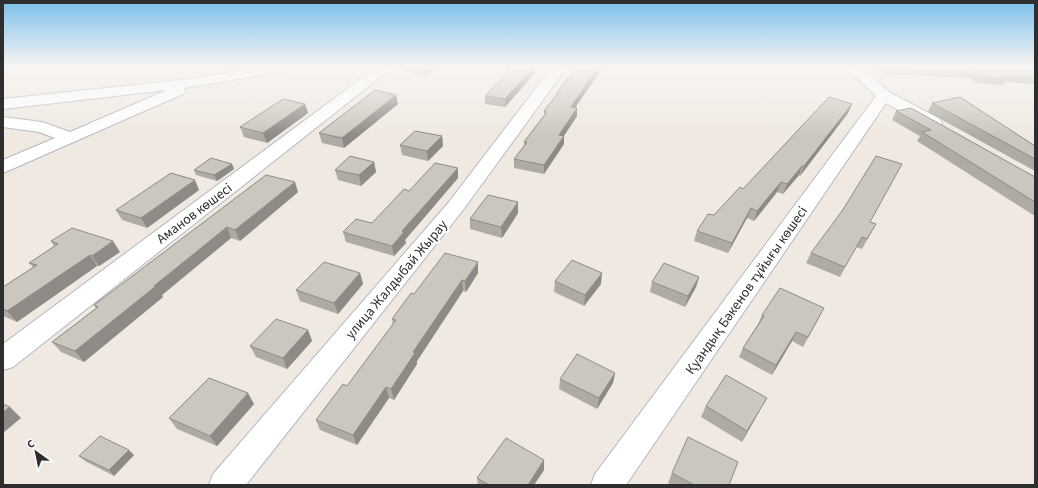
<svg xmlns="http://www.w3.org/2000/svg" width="1038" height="488" font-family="'Source Sans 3',sans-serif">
<rect width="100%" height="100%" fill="#efe9e1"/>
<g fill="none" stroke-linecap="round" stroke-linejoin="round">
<defs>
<g id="street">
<path d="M259,67H292L290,70L285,71L184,88L186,91L183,94L3,173V160L55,138L39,132L3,127V117L42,122L70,132L167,90L3,109V99L199,78Z"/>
<path d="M377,67H393L13,367L3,370V344Z"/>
<path d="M552,67H567L463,210L246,485H209L213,474L449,202Z"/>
<path d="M846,67H862L889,92L940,119L942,123L940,127L934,128L928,127L886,103L626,485H591L595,474L876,96Z"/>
</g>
</defs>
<use href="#street" stroke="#b4b7c1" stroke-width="2"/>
<use href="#street" fill="#fff" fill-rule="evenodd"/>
</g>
<g fill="#afaba4">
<path d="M400,67H437L427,76L401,71Z"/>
<path d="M603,67L575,108H577V116L564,136V144L544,174L514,168V159L524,146V142L544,115V111L556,95L557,93Z"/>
<path d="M874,67H1035V84L1005,82L1003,85L976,83L971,78L884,74Z"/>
<path d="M506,70H535V73L505,107L485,104V96L506,74Z"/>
<path d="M932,103L1035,146V171L928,112Z"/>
<path d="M305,104L308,113L267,143L244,137L240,127Z"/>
<path d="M398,104L344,148L322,143L319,133Z"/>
<path d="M852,104L848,113L800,176L799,175L783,194L777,192L754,221L747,218L728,253L694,241L697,231L743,189Z"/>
<path d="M896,111L1035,177V216L917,141L920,136L892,120Z"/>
<path d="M442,136L443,146L428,161L402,155L400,145Z"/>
<path d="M374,162L376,172L361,186L338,180L335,170Z"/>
<path d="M232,164L234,169L217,181L196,175L194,170Z"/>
<path d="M458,168V178L405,240L406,243L394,256L346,242L343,232L372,223L409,191Z"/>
<path d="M266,175L298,192L240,241L231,238L162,295L163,297L84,362L61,352L52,342L96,308L94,305Z"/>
<path d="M199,190L147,228L122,220L116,210Z"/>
<path d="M518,202V213L502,238L470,229V219Z"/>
<path d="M870,222L876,224L862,249L856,247L840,277L806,263L811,253Z"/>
<path d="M51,241L120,252L99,266H97L17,322L3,316V287L33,267L29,263L54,246Z"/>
<path d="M360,273L363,284L338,314L300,301L296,290Z"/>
<path d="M478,273L466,292L463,291L417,361V364L394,400L389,398L357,445L320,430L316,420L347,386L393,325L392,319L414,294Z"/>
<path d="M699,277L696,287L685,307L650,292L652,282Z"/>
<path d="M555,281L601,284L584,306L554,292Z"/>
<path d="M762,315L819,318L803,347L792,341L772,375L739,357L743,348L758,324Z"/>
<path d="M308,330L312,341L287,369L256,357L250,346Z"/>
<path d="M615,373L613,383L597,409L559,389L560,379Z"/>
<path d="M254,404L217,446L177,429L169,418Z"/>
<path d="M706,406L761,408L742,442L701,417Z"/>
<path d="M134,455L114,476L85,461L79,456Z"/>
<path d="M544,460V470L534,485H478L477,478Z"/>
<path d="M672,473L729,485H672L668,483Z"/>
</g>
<g fill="#8e8b86">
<path d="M431,67H437L427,76V71Z"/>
<path d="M533,67H538L535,70V73L505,107V99Z"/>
<path d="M598,67H603L570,115L571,107Z"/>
<path d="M396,95L398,104L344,148L342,138Z"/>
<path d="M305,104L308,113L267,143L263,133Z"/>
<path d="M852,104L848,113L800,176L804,166Z"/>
<path d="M577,108V116L559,143V135Z"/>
<path d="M442,136L443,146L428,161L427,151Z"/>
<path d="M564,136V144L544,174V165Z"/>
<path d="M374,162L376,172L361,186L359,175Z"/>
<path d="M232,164L234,169L217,181L214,175Z"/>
<path d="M802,166L799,175L783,194L787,184Z"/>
<path d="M458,168V178L405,240L406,243L394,256L392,246L402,231Z"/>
<path d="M195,180L199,190L147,228L141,218Z"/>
<path d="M295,182L298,192L240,241L235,230Z"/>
<path d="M781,182L777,192L754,221L757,211Z"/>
<path d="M518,202V213L502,238L501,227Z"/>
<path d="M751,208L747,218L728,253L732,243Z"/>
<path d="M227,227L231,238L162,295L163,297L84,362L75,351L154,286Z"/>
<path d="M113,241L120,252L99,266L92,256Z"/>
<path d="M90,255L97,266L17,322L7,311Z"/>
<path d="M478,262V273L466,292L465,281Z"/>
<path d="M360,273L363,284L338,314L334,303Z"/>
<path d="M602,273L601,284L584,306L585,295Z"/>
<path d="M699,277L696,287L685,307L688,296Z"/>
<path d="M462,280L463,291L417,361V364L394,400L391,389L413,352Z"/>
<path d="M308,330L312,341L287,369L283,358Z"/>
<path d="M796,332L792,341L772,375L776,365Z"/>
<path d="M615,373L613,383L597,409L599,398Z"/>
<path d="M386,387L389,398L357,445L353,435Z"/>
<path d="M248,393L254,404L217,446L210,436Z"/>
<path d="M767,398L761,408L742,442L747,431Z"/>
<path d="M10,407L21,418L3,433V412Z"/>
<path d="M129,450L134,455L114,476L109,470Z"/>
<path d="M544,460V470L534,485H528Z"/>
</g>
<g fill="#cbc7bf" stroke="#8e8b86">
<path d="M406,67H431L427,71Z"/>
<path d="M509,67H534L505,99L485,96L509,71L506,70Z"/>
<path d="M576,67H598L571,107L577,108L559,135L564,136L544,165L514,159L527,142H524L547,112L544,111L558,93H557Z"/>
<path d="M884,67H1035V78L1004,76L1007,79L979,77L974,72L886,69Z"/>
<path d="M375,90L396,95L342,138L319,133Z"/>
<path d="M829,97L852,104L804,166H802L787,184L781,182L757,211L751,208L732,243L697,231L708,214L714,215L740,187L743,189Z"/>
<path d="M960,97L1035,146V159L932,103Z"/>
<path d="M283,99L305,104L263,133L240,127Z"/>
<path d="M911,108L1035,177V202L922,132L931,130L896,111Z"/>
<path d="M415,131L442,136L427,151L400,145Z"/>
<path d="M350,156L374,162L359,175L335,170Z"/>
<path d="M876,156L902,164L870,222L876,224L867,239L862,237L845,267L811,253L842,211Z"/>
<path d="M211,158L232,164L214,175L194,170Z"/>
<path d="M435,163L458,168L402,231L404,232L392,246L343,232L356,219L372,223L404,189L409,191Z"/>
<path d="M171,173L195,180L141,218L116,210Z"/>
<path d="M266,175L295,182L235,230L227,227L154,286H156L75,351L52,342L98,307L94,305Z"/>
<path d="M488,195L518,202L501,227L470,219Z"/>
<path d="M72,228L113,241L92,256L90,255L7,311L3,309V287L37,265L29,263L58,244L51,241Z"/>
<path d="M445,253L478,262L465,281L462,280L413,352L415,353L391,389L386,387L353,435L316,420L343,384L347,386L396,320L392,319L411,293L414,294Z"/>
<path d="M572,260L602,273L585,295L555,281Z"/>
<path d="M324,262L360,273L334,303L296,290Z"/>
<path d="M664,263L699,277L688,296L652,282Z"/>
<path d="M780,288L824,308L808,337L796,332L776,365L743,348L764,316L762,315Z"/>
<path d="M276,319L308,330L283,358L250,346Z"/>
<path d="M577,354L615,373L599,398L560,379Z"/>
<path d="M726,375L767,398L747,431L706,406Z"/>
<path d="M209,378L248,393L210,436L169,418Z"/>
<path d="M3,404L10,407L3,412Z"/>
<path d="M100,436L129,450L109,470L79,456Z"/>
<path d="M688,437L738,462L729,485H694L672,473Z"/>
<path d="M506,438L544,460L528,485H489L477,478Z"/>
</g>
<linearGradient id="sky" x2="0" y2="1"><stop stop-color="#7abfeb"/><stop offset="0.49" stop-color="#f8f5f2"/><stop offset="1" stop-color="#f8f5f2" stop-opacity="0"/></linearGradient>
<rect width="1038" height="136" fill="url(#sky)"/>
<g text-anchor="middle" stroke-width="4" stroke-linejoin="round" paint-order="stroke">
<g font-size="14" fill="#2e2e2e" stroke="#fff">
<text transform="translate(194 213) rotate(-37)" y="5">Аманов көшесі</text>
<text transform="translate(396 279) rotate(-50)" y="5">улица Жалдыбай Жырау</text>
<text transform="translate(746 290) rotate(-55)" y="5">Қуандық Бәкенов тұйығы көшесі</text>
</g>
</g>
<rect width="1038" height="488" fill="none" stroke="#2e2e2e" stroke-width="8"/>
<g transform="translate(36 452) rotate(327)" stroke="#ffffff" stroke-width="3" paint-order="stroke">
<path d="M0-3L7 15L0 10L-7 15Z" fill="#2e2e2e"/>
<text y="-6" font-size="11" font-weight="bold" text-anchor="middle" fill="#2e2e2e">С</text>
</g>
</svg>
